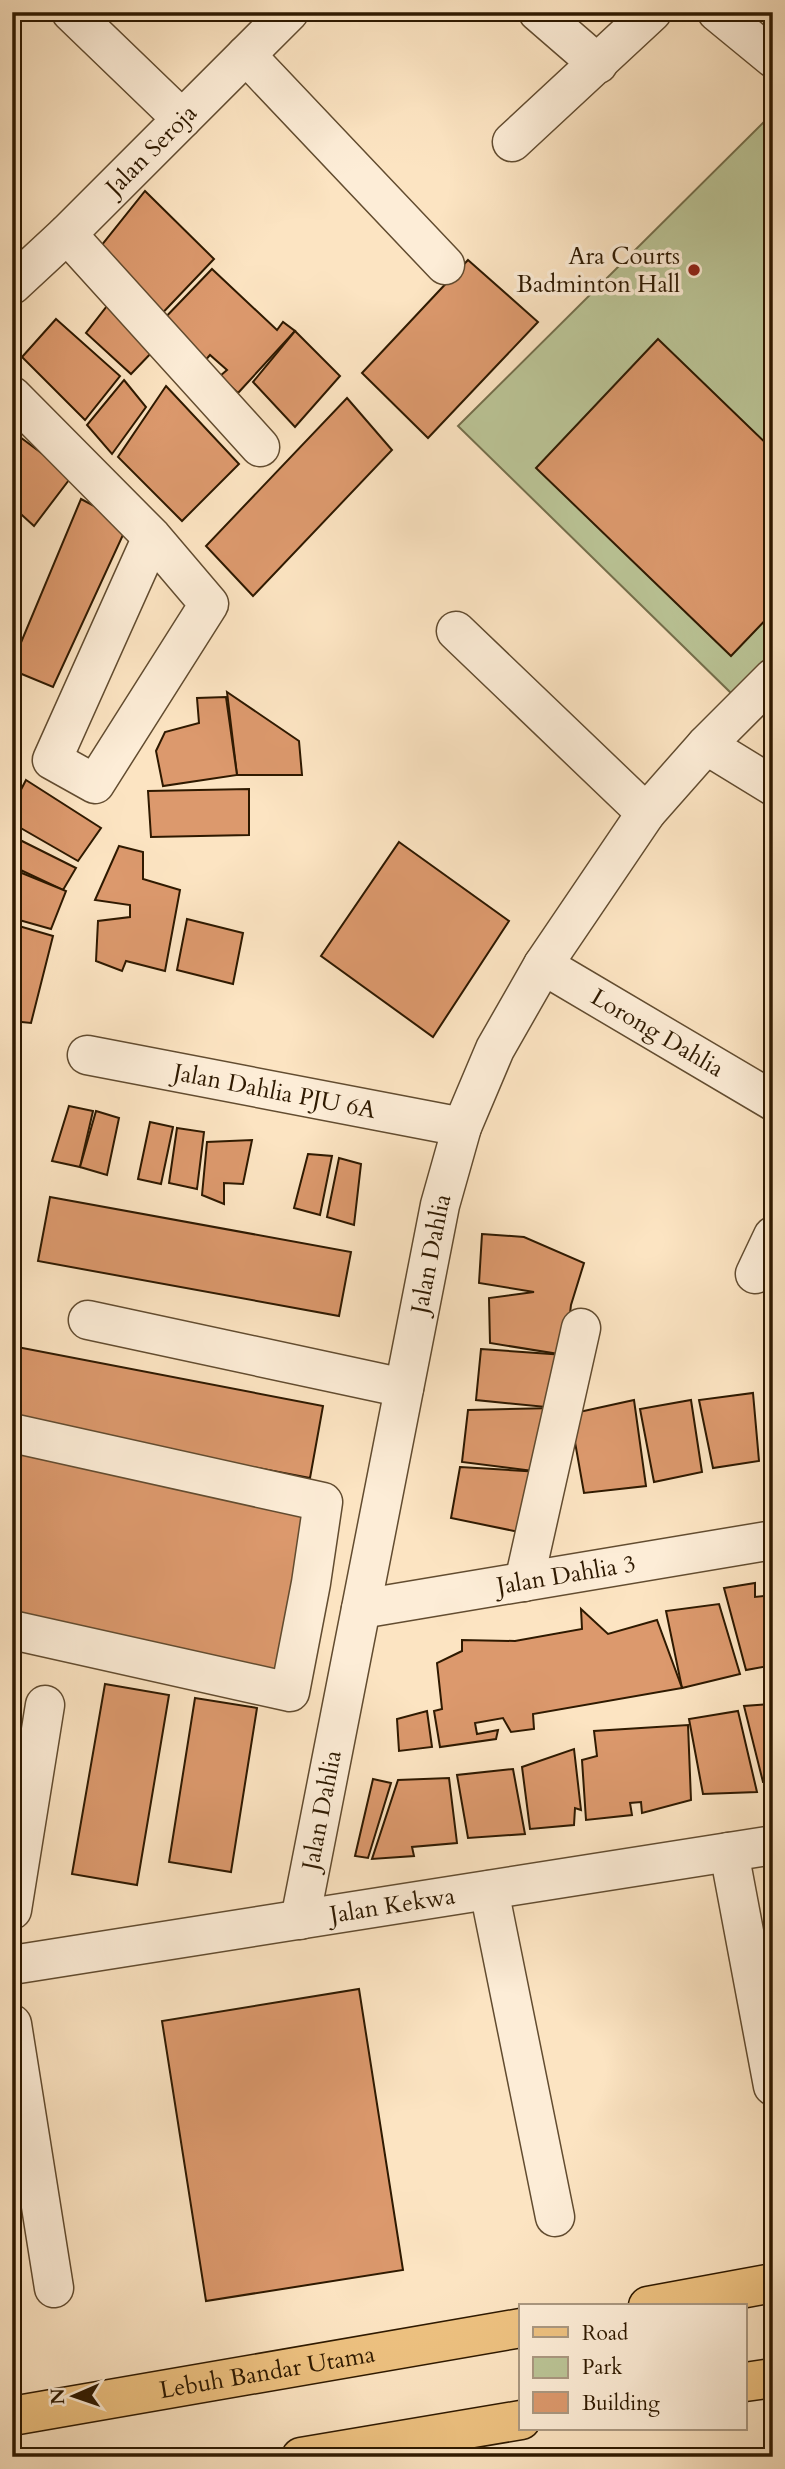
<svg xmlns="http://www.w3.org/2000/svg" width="785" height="2469" font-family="Cardo,serif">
<rect width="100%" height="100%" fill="#fce4c2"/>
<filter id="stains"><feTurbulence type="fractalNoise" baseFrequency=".00286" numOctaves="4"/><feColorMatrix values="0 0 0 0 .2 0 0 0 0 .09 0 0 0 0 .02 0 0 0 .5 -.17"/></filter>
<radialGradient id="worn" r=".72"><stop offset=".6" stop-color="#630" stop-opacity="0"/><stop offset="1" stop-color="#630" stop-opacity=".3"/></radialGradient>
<path fill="#bbc597" stroke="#746f4c" stroke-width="2" d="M773,113V652L731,693L458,426Z"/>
<g fill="#dc996d" stroke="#2e1900" stroke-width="2">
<path d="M145,191L214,259L153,323L93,256Z"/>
<path d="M468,260L538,322L428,438L362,373Z"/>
<path d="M212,269L277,330L283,322L295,331L238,393L220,376L227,370L210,355L203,363L159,324Z"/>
<path d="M107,306L155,349L131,374L86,333Z"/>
<path d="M56,319L120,376L85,420L22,357Z"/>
<path d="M295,331L340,376L295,427L253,382Z"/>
<path d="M658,339L773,450V612L731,656L536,468Z"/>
<path d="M124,380L146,407L112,454L87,425Z"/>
<path d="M166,386L239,464L182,521L118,457Z"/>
<path d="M347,398L392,450L253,596L206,546Z"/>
<path d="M12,431L72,476L34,526L12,506Z"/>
<path d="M81,499L128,524L53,687L12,670V664Z"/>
<path d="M227,692L299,741L302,775H237Z"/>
<path d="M226,697L237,775L163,786L156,751L165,732L199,723L197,698Z"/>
<path d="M26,780L101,828L78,861L12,823V807Z"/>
<path d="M249,789V835L151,837L148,791Z"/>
<path d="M12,836L76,868L63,890L12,866Z"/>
<path d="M399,842L509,921L433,1037L321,956Z"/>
<path d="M119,846L143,852V879L180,890L165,971L126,961L122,971L96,961L98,921L130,917V905L95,900Z"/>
<path d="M12,869L66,891L51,929L12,918Z"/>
<path d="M187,919L243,933L233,984L177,970Z"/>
<path d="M12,924L53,936L31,1023L12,1021Z"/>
<path d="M69,1106L93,1111L80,1167L52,1161Z"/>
<path d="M96,1111L119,1118L107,1175L80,1167Z"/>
<path d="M150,1122L173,1127L161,1184L138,1179Z"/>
<path d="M177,1128L204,1132L197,1189L169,1183Z"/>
<path d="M252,1140L243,1184L224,1183V1204L202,1195L207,1142Z"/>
<path d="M308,1154L332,1156L320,1215L294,1208Z"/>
<path d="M339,1158L361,1164L354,1225L327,1217Z"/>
<path d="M50,1197L351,1252L339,1316L38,1261Z"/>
<path d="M482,1234L524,1237L584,1263L571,1305L565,1355L490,1343L489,1298L534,1292L479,1283Z"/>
<path d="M12,1346L323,1406L310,1478L12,1421Z"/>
<path d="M481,1349L565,1355L556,1408L476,1400Z"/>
<path d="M753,1393L759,1461L713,1468L699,1400Z"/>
<path d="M634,1400L646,1486L584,1493L570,1414Z"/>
<path d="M691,1400L702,1472L654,1482L640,1409Z"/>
<path d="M556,1408L541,1472L462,1462L468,1410Z"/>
<path d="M12,1451L310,1510L278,1674L12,1623Z"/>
<path d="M460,1467L541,1472L524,1533L451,1518Z"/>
<path d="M755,1583V1597L773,1595V1665L746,1670L724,1588Z"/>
<path d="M719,1604L740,1674L682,1688L666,1611Z"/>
<path d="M581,1609L608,1634L657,1620L682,1688L533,1714L534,1729L511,1732L503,1718L475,1723L477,1734L498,1730L496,1739L440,1747L434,1711L442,1709L437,1663L462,1651V1640L515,1641L582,1629Z"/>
<path d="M105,1684L169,1695L137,1885L72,1874Z"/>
<path d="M195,1698L257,1708L231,1872L169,1862Z"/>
<path d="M773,1704V1781L763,1782L744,1706Z"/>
<path d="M427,1711L432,1747L399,1751L397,1719Z"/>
<path d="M738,1711L757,1792L703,1794L689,1719Z"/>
<path d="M688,1725L691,1800L642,1813L641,1802L630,1803L632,1815L586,1820L582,1760L597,1756L594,1731Z"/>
<path d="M574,1749L581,1810L575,1808L574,1825L530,1829L522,1767Z"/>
<path d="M513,1769L525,1834L468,1838L457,1775Z"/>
<path d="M449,1778L457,1843L412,1847L414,1856L372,1859L398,1780Z"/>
<path d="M373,1779L391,1783L368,1858L355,1856Z"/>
<path d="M359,1989L403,2270L206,2301L162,2021Z"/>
</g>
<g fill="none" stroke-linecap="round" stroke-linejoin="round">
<defs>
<g id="minor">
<path d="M71,12L182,119"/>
<path d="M538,12L598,64"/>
<path d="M717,12L773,58"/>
<path d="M246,55L445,265"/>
<path d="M512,142L652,12"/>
<path d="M67,234L260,447"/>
<path id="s1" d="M12,285L67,234L289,12"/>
<path d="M12,396L152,537L209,604L95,784L52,760L152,537"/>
<path d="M456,631L646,813"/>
<path d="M706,745L773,786"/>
<path id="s2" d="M543,965L773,1101"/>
<path id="s3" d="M87,1055L462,1127"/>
<path d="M755,1274L773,1236"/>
<path d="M88,1320L404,1388"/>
<path d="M12,1433L323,1502L311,1583L290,1692L12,1630"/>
<path d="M524,1582L581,1328"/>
<path id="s4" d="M361,1609L773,1540"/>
<path d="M729,1852L773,2086"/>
<path d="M489,1890L555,2217"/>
<path d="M12,1910L45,1705"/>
<path id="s5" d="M300,1920L440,1205L462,1127L495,1049L543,965L646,813L706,745L773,678"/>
<path id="s6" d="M12,1965L773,1845"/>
<path d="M12,2024L54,2288"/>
</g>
<g id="major">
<path d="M648,2306L773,2283"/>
<path d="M745,2382L773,2378"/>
<path id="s7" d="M12,2416L521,2328"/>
<path d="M301,2457L521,2420"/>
</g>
</defs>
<use href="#minor" stroke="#624c30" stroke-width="41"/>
<use href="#major" stroke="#2e1900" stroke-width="41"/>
<use href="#minor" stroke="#fdedd7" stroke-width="38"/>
<use href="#major" stroke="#eec281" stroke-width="38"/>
</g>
<circle fill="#8f2418" stroke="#fdedd7" stroke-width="2.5" cx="694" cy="270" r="7"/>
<g text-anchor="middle" stroke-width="7" stroke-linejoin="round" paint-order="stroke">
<g font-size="24" fill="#2e1900" stroke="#fdedd7">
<text dy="8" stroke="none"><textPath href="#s1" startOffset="194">Jalan Seroja</textPath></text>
<text dy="8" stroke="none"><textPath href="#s2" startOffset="133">Lorong Dahlia</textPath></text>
<text dy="8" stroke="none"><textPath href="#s3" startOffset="191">Jalan Dahlia PJU 6A</textPath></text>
<text dy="8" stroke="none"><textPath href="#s5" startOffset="679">Jalan Dahlia</textPath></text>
<text dy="8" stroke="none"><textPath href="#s4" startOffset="208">Jalan Dahlia 3</textPath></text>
<text dy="8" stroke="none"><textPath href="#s5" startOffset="112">Jalan Dahlia</textPath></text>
<text dy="8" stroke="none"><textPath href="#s6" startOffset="385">Jalan Kekwa</textPath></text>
<text dy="8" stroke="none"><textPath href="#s7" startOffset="259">Lebuh Bandar Utama</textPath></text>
</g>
<g font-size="24" fill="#2e1900" stroke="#fdedd7" text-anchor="end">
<text x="680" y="264">Ara Courts<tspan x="680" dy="28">Badminton Hall</tspan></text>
</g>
</g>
<rect width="785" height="2469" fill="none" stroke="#fce4c2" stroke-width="42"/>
<rect x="14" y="14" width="757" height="2441" fill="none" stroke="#2e1900" stroke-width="3.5"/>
<rect x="21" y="21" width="743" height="2427" fill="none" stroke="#2e1900" stroke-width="2"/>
<rect x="519" y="2304" width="228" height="126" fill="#fdedd7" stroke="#aa9881" stroke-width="2"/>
<rect x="533" y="2327" width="35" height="10" fill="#eec281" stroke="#aa9881" stroke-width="2"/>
<text x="582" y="2340" font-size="21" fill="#2e1900">Road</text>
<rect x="533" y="2357" width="35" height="21" fill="#bbc597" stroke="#aa9881" stroke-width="2"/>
<text x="582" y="2374" font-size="21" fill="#2e1900">Park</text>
<rect x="533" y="2392" width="35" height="21" fill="#dc996d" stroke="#aa9881" stroke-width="2"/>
<text x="582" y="2410" font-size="21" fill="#2e1900">Building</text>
<g transform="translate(74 2396) rotate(268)" stroke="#fdedd7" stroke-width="5" paint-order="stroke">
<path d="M0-5L12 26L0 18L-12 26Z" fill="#2e1900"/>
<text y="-10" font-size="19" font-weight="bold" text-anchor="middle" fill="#2e1900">N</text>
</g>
<rect width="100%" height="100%" filter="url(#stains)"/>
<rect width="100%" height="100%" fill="url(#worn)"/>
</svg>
